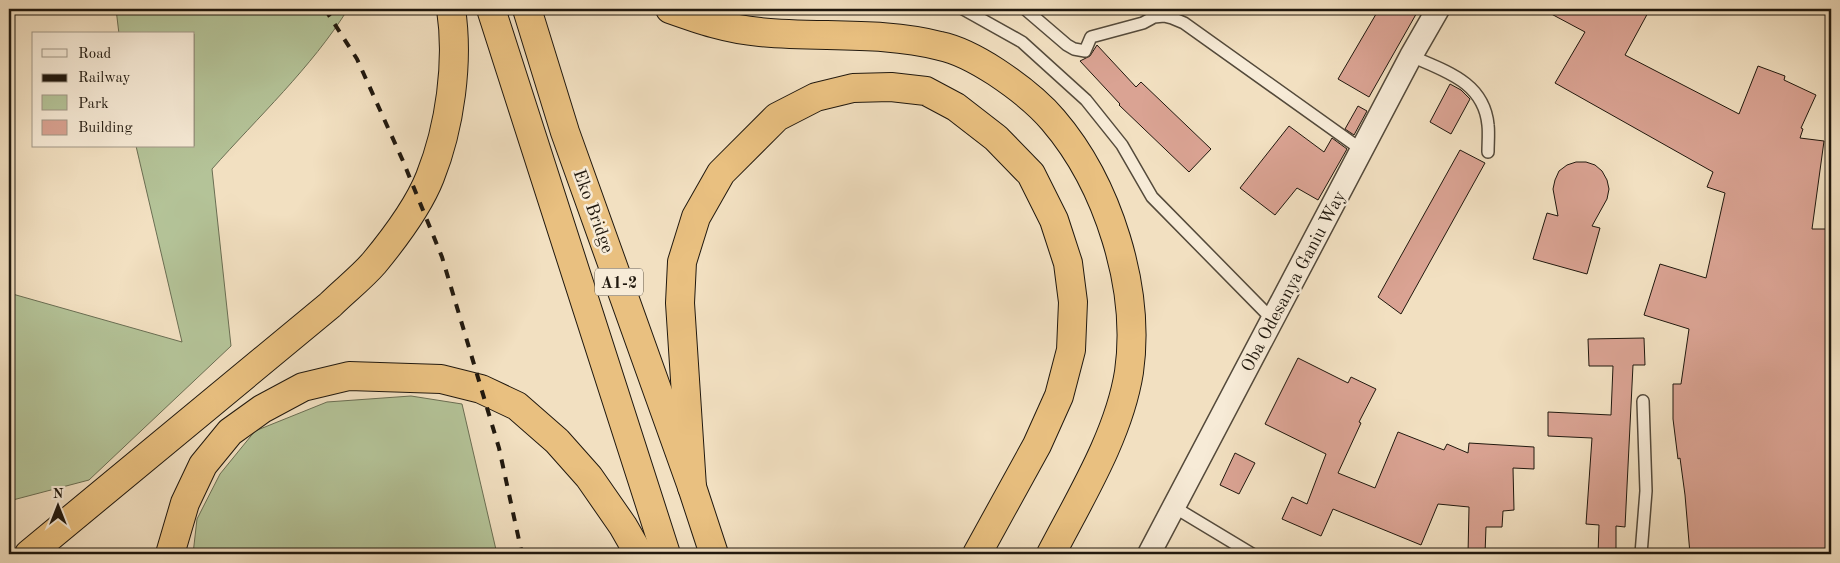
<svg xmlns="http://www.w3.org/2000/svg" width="1840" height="563" font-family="'Old Standard TT',serif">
<rect width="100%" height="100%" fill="#f2e0c1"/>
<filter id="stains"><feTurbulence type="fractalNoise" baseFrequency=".004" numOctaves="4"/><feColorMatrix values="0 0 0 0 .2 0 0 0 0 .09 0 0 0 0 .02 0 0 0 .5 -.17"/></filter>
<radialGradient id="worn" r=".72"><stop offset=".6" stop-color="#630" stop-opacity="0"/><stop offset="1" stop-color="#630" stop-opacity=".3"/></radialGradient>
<g fill="#b4c398" stroke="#6a6e53">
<path d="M116,9H348C311,68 258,117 212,169L231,346L89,480L9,501V293L182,342L136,146H194V34H119Z"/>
<path d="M411,396L462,404L497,554H193L197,519L220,474L255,431L327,402Z"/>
</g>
<g fill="#daa393" stroke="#20180e">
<path d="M1379,9H1419L1369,97L1338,79Z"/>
<path d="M1542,9H1650L1625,55L1739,114L1758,66L1785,76L1784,80L1816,95L1801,128L1803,129L1800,138L1824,141L1812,229H1830L1827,316L1830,315L1831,326V554H1690L1685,495L1680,458L1678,459L1673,419V384H1681L1689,329L1644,315L1660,264L1706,278L1725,193L1707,187L1713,172L1555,83L1585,32Z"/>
<path d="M1097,45L1136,87L1141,82L1211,149L1189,172L1119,105L1120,104L1080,61L1090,56Z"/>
<path d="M1450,84L1461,90L1470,99L1451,134L1430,122Z"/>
<path d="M1358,106L1367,111L1354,135L1345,129Z"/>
<path d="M1289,126L1324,152L1332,138L1347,149L1318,200L1297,188L1275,215L1240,188Z"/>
<path d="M1460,150L1485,163L1401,314L1378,297Z"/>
<path d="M1576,162H1586L1595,165L1602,171L1607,180L1609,189L1607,199L1592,226L1600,228L1587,274L1533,259L1547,213L1558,216L1553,189L1555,180L1559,171L1567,165Z"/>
<path d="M1644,338L1645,365H1633L1625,527L1616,526V554H1598L1599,525L1586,524L1592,438L1548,436V412L1611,415L1613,366H1589L1588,339Z"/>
<path d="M1298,358L1348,383L1351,377L1376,389L1359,422L1361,423L1338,473L1375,488L1398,432L1444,450L1447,444L1468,453L1469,443L1534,447V469L1513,468L1514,510L1503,511L1502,527H1486L1485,554H1468L1469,507L1438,504L1421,545L1333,509L1321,536L1282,519L1292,497L1307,504L1326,454L1265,424Z"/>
<path d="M1235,453L1255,463L1239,494L1220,485Z"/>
</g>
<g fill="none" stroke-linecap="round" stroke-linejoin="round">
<defs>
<g id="lane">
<path d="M963,9L1022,42L1086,100L1122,145L1152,197L1272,319"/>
<path d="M1025,9L1067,45L1074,49L1085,51L1091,37L1143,23L1154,17L1164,16L1172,18L1184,23L1362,150"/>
<path d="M1411,56C1445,71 1484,82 1488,125C1489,133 1488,143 1488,152"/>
<path d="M1174,507L1252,554"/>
<path d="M1641,554L1646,491L1643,401"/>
</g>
<path id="street" d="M1149,554L1411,56L1438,9"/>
<g id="highway">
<path d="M491,9L666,554"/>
<path d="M527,9L565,132L692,487L714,554"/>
<path d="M670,9C701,20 727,29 760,32C819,38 882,31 940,46C960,50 979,61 996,72C1017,86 1037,101 1053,120C1108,184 1141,288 1129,372C1119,435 1080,498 1051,554"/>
<path d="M692,487L680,303L682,262L696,217L721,173L777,117L816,97L853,88L891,87L926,91L956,107L996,138L1031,174L1054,220L1068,263L1073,302L1071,350L1059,396L1037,445L977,554"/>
<path d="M29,554L330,305C344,291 361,278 374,263C393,240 419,205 430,177C450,127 459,62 451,9"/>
<path d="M170,554L185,503L203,465L230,432L262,409L303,387L349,376L441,379L481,389L517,406L557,441L589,477L623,526L639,554"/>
</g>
</defs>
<use href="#lane" stroke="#544a3b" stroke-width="14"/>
<use href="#street" stroke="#544a3b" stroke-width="25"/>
<use href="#highway" stroke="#20180e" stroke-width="30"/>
<use href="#lane" stroke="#f7ebd7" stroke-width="11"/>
<use href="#street" stroke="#f7ebd7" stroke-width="22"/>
<use href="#highway" stroke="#e9c080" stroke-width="28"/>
<path stroke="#20180e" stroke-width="4" stroke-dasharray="9 9" stroke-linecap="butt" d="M325,9L357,59L403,161L442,257L499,448L522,554"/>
</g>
<g text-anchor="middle" stroke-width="5" stroke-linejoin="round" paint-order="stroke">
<rect fill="#f7ebd7" stroke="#60574a" stroke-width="1" x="595" y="268.5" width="48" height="27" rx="4"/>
<g font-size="16" font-weight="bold" fill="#20180e">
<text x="619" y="288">A1-2</text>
</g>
<g font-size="18" fill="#20180e" stroke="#f7ebd7">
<text transform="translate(594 211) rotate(70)" y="6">Eko Bridge</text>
<text transform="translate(1293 281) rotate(-62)" y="6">Oba Odesanya Ganiu Way</text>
</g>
</g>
<rect width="1840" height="563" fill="none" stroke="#f2e0c1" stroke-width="30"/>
<rect x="10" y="10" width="1820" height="543" fill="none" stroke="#20180e" stroke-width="2.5"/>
<rect x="15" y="15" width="1810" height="533" fill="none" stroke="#20180e"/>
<rect x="32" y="32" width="162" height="115" fill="#f7ebd7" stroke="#a19787"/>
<rect x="42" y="49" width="25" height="8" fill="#f7ebd7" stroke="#a19787"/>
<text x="78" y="58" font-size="15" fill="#20180e">Road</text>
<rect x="42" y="74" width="25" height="8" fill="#20180e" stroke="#a19787"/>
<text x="78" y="82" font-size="15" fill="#20180e">Railway</text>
<rect x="42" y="95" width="25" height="15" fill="#b4c398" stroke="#a19787"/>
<text x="78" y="108" font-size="15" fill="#20180e">Park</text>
<rect x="42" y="120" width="25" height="15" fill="#daa393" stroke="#a19787"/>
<text x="78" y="132" font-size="15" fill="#20180e">Building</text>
<g transform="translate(58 506)" stroke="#f7ebd7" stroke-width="4" paint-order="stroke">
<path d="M0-4L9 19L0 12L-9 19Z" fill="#20180e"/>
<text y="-8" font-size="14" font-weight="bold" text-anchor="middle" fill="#20180e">N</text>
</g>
<rect width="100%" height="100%" filter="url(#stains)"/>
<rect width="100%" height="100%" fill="url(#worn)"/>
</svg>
